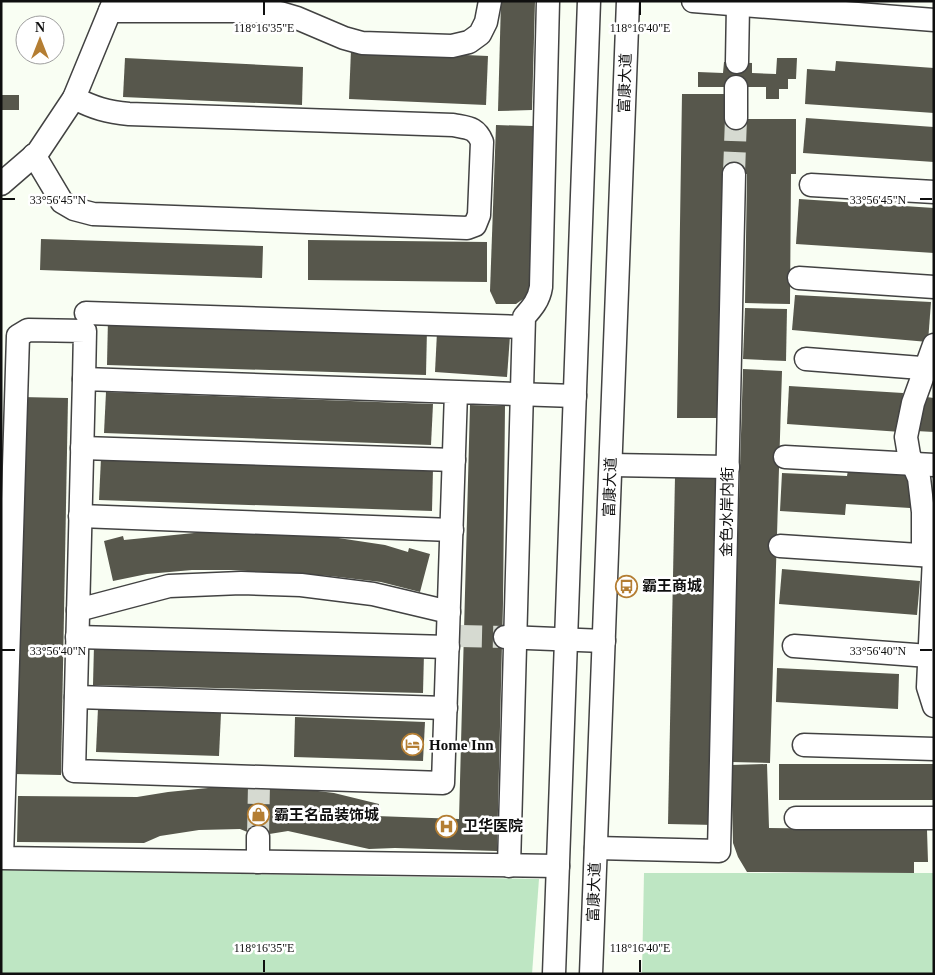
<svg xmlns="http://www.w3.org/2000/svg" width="935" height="975" font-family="'Times New Roman','Noto Sans SC',serif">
<rect width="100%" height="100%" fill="#f9fef3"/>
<g fill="#bee6c3">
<path d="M1,870L539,879L532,974H1Z"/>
<path d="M644,873H934V974H642Z"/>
</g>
<g fill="#57574c">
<path d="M501,1H535L532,110L498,111Z"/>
<path d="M351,50L488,56L486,105L349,99Z"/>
<path d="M125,58L303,67L302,105L123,97Z"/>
<path d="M777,58H797L796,79H788V89H779V99H766V87H698V72L723,73L724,62L752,63V73L776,74Z"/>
<path d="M836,61L934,68V113L805,104L807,69L835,71Z"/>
<path d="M682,94H733L732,119H796V174H791L790,304L745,303L747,174L726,173L721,418H677Z"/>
<rect x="1" y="95" width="18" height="15"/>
<path d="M806,118L934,127V162L803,153Z"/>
<path d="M496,125L533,126L530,294L516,304H496L490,291Z"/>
<path d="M799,199L934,208V253L796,244Z"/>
<path d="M41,239L263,246L262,278L40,270Z"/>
<path d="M308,240L487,242V282L308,280Z"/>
<path d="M795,295L931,302L928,342L792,330Z"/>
<path d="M745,308L787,309L786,361L743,359Z"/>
<path d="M108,318L427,328L426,375L107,365Z"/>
<path d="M437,332L510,336L507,377L435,372Z"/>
<path d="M743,369L782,371L770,763L731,762Z"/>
<path d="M789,386L903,393L901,432L787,424Z"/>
<path d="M106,392L433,404L431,445L104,433Z"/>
<path d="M919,396L934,398V432L916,431Z"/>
<path d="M21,397L68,398L61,775L13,774Z"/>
<path d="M470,405L505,406L503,603L497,851L395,848L369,849L288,831L257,836L240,829L199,830L160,836L144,843L17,842L18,796L137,797L168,792L228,786L294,788L334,793L379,804L376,816L459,819Z"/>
<path d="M101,458L433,469L432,511L99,500Z"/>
<path d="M848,470L912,474L910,508L846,504L845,515L780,511L782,473L847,476Z"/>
<path d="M675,477L722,478L715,825L668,824Z"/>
<path d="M204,532L325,536L385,545L408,552L409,548L430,554L420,592L381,582L330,576L231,570H192L147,574L113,581L104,541L123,536L124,540Z"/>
<path d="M782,569L920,581L917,615L779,604Z"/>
<path d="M94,645L424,653L423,693L93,685Z"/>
<path d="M777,668L899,674L898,709L776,702Z"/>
<path d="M98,708L221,713L219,756L96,752Z"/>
<path d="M295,717L425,722L423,761L294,757Z"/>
<path d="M767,764L769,828L927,830L928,862H914V873L747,872L738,857L733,843L731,765Z"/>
<rect x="779" y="764" width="155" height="36"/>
</g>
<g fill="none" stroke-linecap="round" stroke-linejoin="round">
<g stroke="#d6dad1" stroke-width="22" stroke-dasharray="22 11" stroke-linecap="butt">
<path d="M734,174L736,118"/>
<path d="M460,636L505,637"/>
<path d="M258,837L259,784"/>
</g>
<defs>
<g id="minor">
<path d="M693,1L934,20"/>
<path d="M110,11H251L280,13L297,18L344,38L362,43L452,46L469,42L480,34L486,22L490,1"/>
<path d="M737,62L738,5"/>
<path d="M736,118V87"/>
<path d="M34,155L62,202L74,209L93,214L467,228L475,225L479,215L482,142C476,127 468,128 453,125L129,114C107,112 94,108 74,98"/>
<path d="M1,184L38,152L74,98L114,1"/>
<path d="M811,185L934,192"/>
<path d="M799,278L934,287"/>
<path d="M86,313L523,327"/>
<path d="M806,359L934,369"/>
<path d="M84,379L85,331L28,330L18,336L2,858L558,866"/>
<path d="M456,392L443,783L74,771L84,379L575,396"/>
<path d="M82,448L454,460"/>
<path d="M785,457L934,465"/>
<path d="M611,465L728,467"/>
<path d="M80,516L452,530"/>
<path d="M780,546L934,556"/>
<path d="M923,555V512L919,478L909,455L906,437L913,403L934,345"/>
<path d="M934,557L928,687L934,706"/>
<path d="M78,610L169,586L241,583L301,585L373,594L449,612"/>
<path d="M77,637L448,647"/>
<path d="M505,637L604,641"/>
<path d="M794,646L929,656L934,652"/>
<path d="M76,697L446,708"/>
<path d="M804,745L934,749"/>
<path d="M796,818H934"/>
<path d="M596,848L719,851L734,174"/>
<path d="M258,862V837"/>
<path d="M509,866L524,317C532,308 539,300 541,287L548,1"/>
<path d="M554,974L589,1"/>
<path d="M591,974L628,1"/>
</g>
</defs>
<use href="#minor" stroke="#424242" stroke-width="25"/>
<use href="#minor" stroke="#fff" stroke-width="22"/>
</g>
<path fill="none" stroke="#0f0f0f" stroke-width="2" d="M264,2V15M640,2V15M2,199H15M920,199H932M2,650H15M920,650H932M264,960V972M640,960V972"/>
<defs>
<symbol id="bus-ring" viewBox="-11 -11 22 22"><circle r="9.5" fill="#fff" stroke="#b47e33" stroke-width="1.5"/><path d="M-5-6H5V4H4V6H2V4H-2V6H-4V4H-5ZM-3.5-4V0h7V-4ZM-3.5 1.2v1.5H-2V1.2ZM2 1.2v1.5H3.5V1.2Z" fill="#b47e33"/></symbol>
<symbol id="hotel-ring" viewBox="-11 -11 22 22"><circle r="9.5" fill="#fff" stroke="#b47e33" stroke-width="1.5"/><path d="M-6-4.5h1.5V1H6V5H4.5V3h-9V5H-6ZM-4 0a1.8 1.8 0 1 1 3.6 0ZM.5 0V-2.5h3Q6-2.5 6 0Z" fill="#b47e33"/></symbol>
<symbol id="shop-ring" viewBox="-11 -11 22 22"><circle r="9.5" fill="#fff" stroke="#b47e33" stroke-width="1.5"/><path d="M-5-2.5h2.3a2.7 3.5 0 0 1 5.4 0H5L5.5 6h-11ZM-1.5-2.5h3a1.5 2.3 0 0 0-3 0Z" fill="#b47e33"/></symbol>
<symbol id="hospital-ring" viewBox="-11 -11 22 22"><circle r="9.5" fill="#fff" stroke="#b47e33" stroke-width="1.5"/><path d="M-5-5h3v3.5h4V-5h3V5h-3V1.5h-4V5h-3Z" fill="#b47e33"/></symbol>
</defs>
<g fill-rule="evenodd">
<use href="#bus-ring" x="614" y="574" width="25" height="25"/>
<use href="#hotel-ring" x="400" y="732" width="25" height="25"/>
<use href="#shop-ring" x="246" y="802" width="25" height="25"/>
<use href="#hospital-ring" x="434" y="814" width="25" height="25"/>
</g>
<g text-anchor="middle" stroke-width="5" stroke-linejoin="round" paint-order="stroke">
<g font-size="15" fill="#0f0f0f" stroke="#fff">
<text transform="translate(625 83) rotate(-88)" y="5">富康大道</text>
<text transform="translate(610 487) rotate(-88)" y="5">富康大道</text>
<text transform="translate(727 512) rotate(-89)" y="5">金色水岸内街</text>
<text transform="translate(594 892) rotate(-88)" y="5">富康大道</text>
</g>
<g font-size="15" font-weight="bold" fill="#0f0f0f" stroke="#fff" text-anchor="start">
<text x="642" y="591">霸王商城</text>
<text x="429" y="750">Home Inn</text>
<text x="274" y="820">霸王名品装饰城</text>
<text x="463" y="831">卫华医院</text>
</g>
</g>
<g font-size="12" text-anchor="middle" fill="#0f0f0f" stroke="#fff" stroke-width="5" stroke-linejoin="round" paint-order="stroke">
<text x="264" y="32">118°16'35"E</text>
<text x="640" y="32">118°16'40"E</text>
<text x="58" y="204">33°56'45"N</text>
<text x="878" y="204">33°56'45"N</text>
<text x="58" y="655">33°56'40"N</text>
<text x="878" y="655">33°56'40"N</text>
<text x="264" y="952">118°16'35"E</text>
<text x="640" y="952">118°16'40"E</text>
</g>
<rect width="935" height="975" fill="none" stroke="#0f0f0f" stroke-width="5"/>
<g transform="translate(40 40)"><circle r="24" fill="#ffffff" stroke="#9f9f9f"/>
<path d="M0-4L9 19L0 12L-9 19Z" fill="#b47e33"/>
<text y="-8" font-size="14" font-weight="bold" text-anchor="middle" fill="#0f0f0f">N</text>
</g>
</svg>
